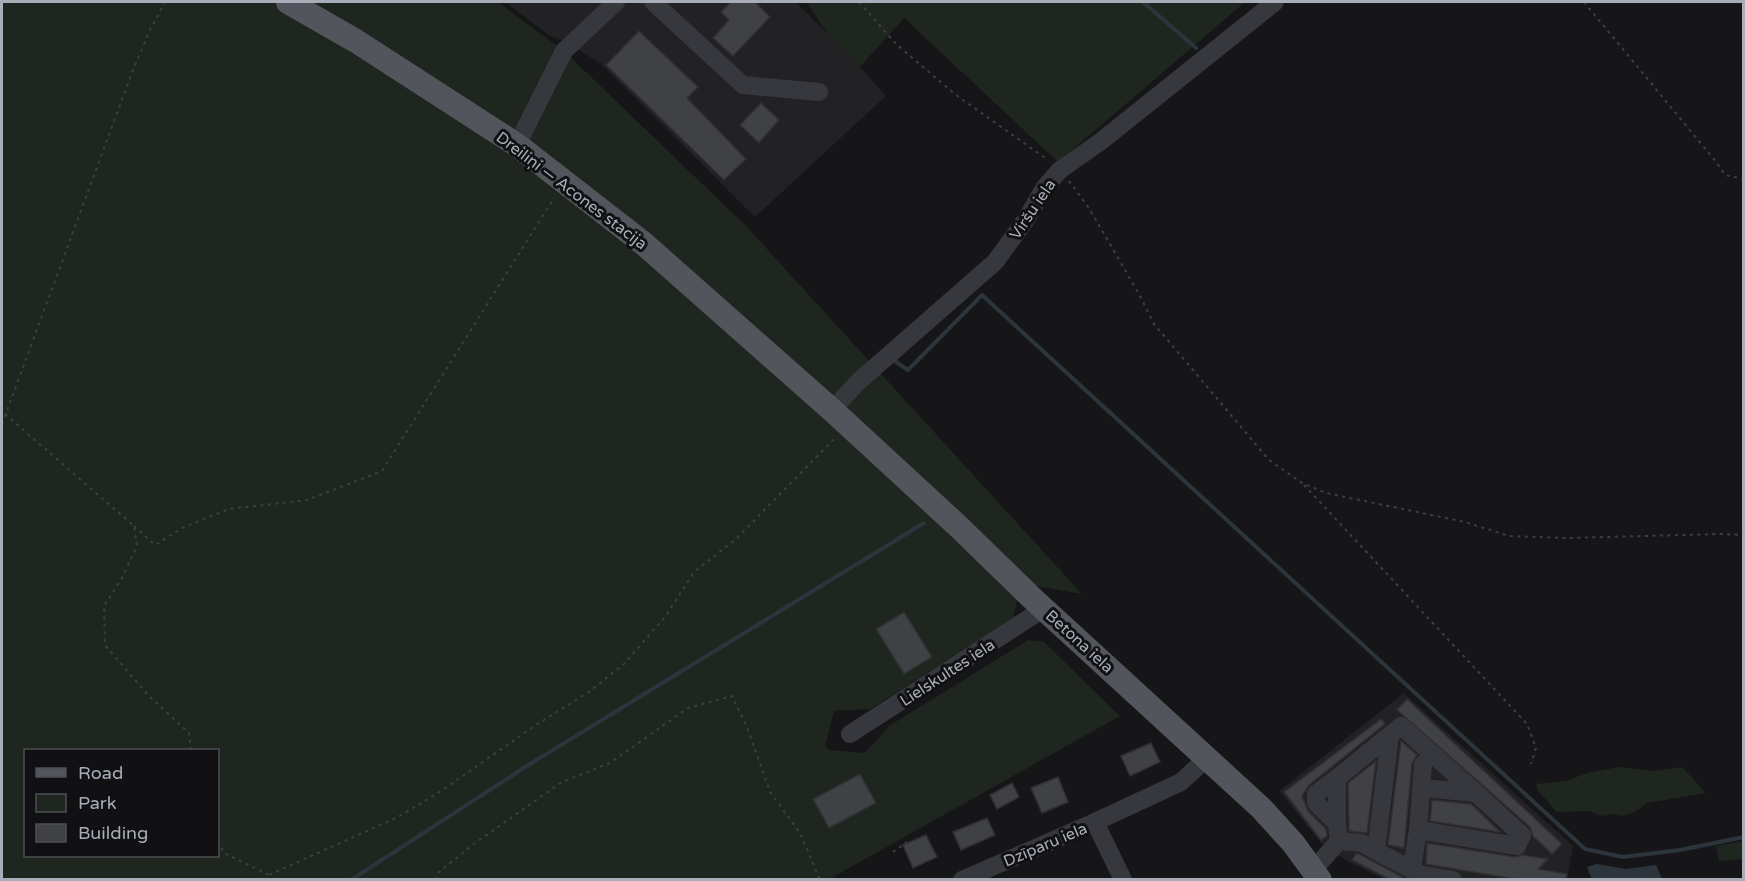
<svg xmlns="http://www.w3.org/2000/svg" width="1745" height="881" font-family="'Varela Round',sans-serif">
<rect width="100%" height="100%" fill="#161618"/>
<g fill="#222225">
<path d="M505,2H796L860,67L886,96L755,217L601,64L567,42L550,36Z"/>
<path d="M1404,693L1573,846L1567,879H1384L1349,862L1322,844L1279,791Z"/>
</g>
<g fill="#1e261f" fill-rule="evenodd">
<path d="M2,2H498L564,51L745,225L1082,594L994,578L1017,601L1013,619L870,709L834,711L825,746L829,750L865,753L889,726L1028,640L1044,642L1120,716L833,877V879L2,880ZM26,750H218V856H26Z"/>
<path d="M807,2H1245L1058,162L904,18L860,67L828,35Z"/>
<path d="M1619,767L1655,771L1682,767L1706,793L1647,803L1635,812L1623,816L1612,814L1602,816L1588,811L1557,812L1538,791L1536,784L1566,781L1587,773Z"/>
<path d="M1743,841V859L1719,861L1716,846Z"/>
</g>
<path fill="#2c353c" d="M1597,864L1626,869L1656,865L1662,879H1592L1587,867Z"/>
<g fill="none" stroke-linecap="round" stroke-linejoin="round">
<g stroke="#2c353c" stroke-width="4">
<path d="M1143,2L1196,48"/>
<path d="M896,362L908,370L982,295L1585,849L1623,857L1680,850L1744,837"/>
<path d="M351,880L530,764L924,523"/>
</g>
</g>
<g fill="#404145" stroke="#303034" stroke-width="1.5">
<path d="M731,2H755L770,17L733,56L713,38L729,20L721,12Z"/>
<path d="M639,31L698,87L687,98L746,159L724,180L606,65Z"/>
<path d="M761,103L779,120L759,143L740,125Z"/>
<path d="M904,612L932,657L904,674L876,629Z"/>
<path d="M1407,699L1562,844L1552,854L1533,836L1530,827L1397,710Z"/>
<path d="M1381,719L1385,724L1309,785L1302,796L1308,811L1326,829L1327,836L1321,840L1284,792Z"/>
<path d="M1401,741L1417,755L1412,763L1404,848L1388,845Z"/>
<path d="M1151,743L1160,762L1130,776L1121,756Z"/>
<path d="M1376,761L1367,833L1349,831L1348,783Z"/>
<path d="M860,774L876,803L829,828L813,799Z"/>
<path d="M1058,777L1068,802L1042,813L1031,788Z"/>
<path d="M1012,783L1019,797L997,809L990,795Z"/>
<path d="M1432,800L1471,804L1500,832L1430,821Z"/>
<path d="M987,818L995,835L961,850L953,832Z"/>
<path d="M926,835L937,857L913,868L903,845Z"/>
<path d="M1427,843L1515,857L1523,855L1548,859L1538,869L1567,874L1566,879H1514L1426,864Z"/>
<path d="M1356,854H1359L1406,879H1389L1352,860Z"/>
</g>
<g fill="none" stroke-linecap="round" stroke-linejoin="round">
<g stroke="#3d3f44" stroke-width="2" stroke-dasharray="3 4.5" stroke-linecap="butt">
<path d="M859,2L896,44L956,95L1048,160"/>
<path d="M1584,2L1717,163L1725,175L1744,179"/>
<path d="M1069,181L1089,208L1140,296L1154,324L1269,460L1302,483L1326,493L1465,522L1509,536L1568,538L1720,534L1744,535"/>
<path d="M5,414L134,526L137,546L122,578L104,606L105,645L148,695L189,733L191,750"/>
<path d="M2,424L133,70L151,28L165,2"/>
<path d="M1304,485L1527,724L1536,748L1531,764"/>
<path d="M134,526L155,545L184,527L229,509L307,500L382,471L554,198"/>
<path d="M218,841L224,853L269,875"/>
<path d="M893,852L907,842"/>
<path d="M264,880L269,875L398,817L438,793L536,725L589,692L624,664L665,617L694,572L736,539L835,438"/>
<path d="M435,880L439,872L475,843L562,782L610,763L688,708L732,696L747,727L770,792L800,833L820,880"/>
</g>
<g stroke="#37383d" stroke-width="18">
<path d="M653,2L743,85L819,92"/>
<path d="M517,145L564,51L616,2"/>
<path d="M832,410L858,382L995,262L1025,221L1045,187L1060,170L1100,142L1275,2"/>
<path d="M850,734L1043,609"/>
<path d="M1095,822L1123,880"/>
<path d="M1337,824L1316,803V794L1337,778"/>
<path d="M1418,830L1517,846L1522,835L1476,793L1422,788"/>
<path d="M1339,841L1337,824V778L1401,726L1476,793"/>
<path d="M1376,851L1422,875L1453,880"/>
<path d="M1314,869L1339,841L1362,843L1376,851L1390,735"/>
<path d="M1412,869L1418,830L1423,764"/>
<path d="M962,880L1095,822L1181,782L1207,758"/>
</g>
<path stroke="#53555c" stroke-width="24" d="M288,2L356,41L517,145L643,243L832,410L960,528L1033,599L1261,808L1293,843L1320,880"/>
</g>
<g text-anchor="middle" stroke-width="6" stroke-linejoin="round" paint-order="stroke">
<g font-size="16" fill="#a8adb8" stroke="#111113">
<text transform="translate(572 190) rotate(37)" y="6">Dreiliņi — Acones stacija</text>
<text transform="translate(1032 209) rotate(-56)" y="6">Viršu iela</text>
<text transform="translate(1080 641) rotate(42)" y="6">Betona iela</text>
<text transform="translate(947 672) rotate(-33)" y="6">Lielskultes iela</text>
<text transform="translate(1045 844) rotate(-23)" y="6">Dzīparu iela</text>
</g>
</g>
<rect width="1745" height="881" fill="none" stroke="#a8adb8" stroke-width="6"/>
<rect x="24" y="749" width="195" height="108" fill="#111113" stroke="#4d4f55" stroke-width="1.5"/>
<rect x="36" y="768" width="30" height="9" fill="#53555c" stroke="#4d4f55" stroke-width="1.5"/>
<text x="78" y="779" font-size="18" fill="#a8adb8">Road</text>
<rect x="36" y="794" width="30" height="18" fill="#1e261f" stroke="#4d4f55" stroke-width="1.5"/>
<text x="78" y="809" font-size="18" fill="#a8adb8">Park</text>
<rect x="36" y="824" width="30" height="18" fill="#404145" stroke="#4d4f55" stroke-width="1.5"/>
<text x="78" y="839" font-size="18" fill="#a8adb8">Building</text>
</svg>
